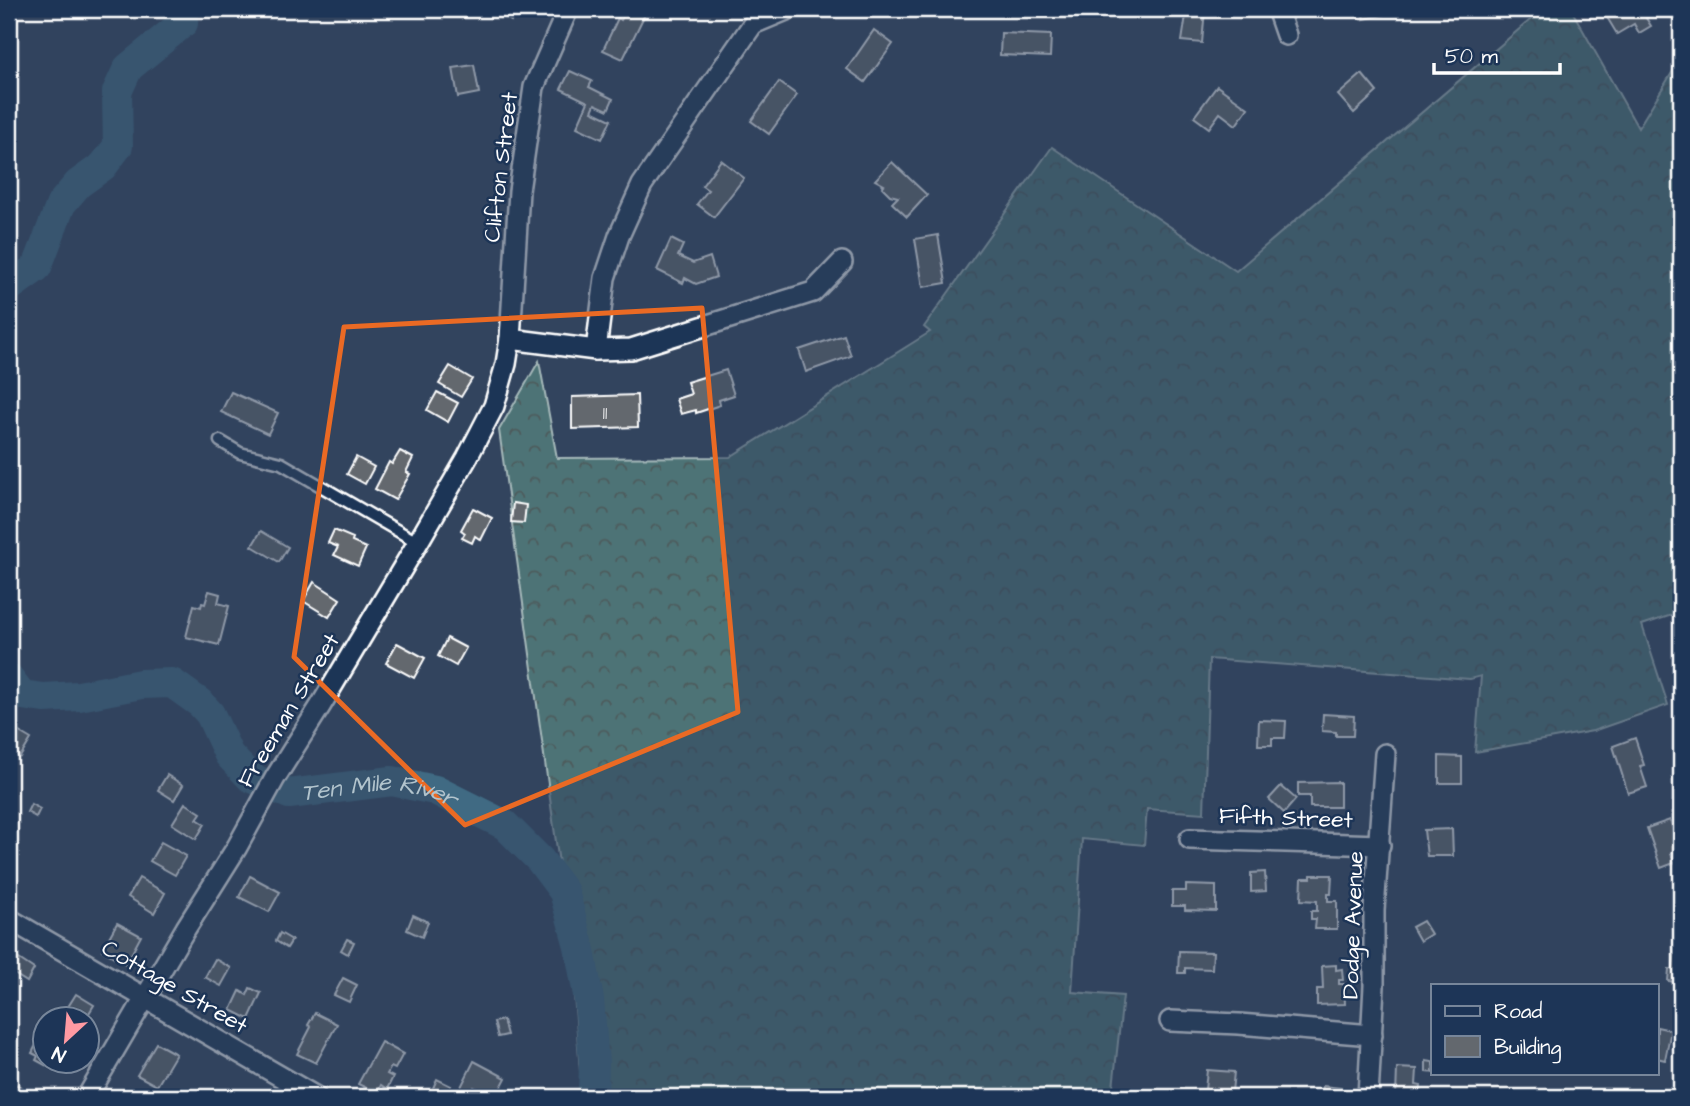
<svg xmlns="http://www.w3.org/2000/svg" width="1690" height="1106" font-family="'Architects Daughter',sans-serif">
<defs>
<pattern id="forest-crowns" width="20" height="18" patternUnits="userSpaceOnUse" patternTransform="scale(1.75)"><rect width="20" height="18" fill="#4e7376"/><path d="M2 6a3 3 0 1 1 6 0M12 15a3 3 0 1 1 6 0" fill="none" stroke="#4d5a5b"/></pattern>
</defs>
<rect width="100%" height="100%" fill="#32445e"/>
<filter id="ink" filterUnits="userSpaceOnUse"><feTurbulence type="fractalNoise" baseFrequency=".0143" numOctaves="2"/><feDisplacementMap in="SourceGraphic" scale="14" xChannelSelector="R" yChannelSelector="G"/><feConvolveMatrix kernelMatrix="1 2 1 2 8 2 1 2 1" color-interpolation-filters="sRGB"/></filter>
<g filter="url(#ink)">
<path fill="url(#forest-crowns)" stroke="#a6b9ba" stroke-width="2" d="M1543,9H1571L1638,128L1681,58V612L1642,625L1668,705L1593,731L1475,752L1481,676L1470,679L1209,659L1204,813L1147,809L1144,845L1082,839L1072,992L1123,996L1112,1097H582L570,943L499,430L539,361L557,458L730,457L930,332L924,327L1052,147L1236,271Z"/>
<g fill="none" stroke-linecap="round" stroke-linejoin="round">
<g stroke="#3f6b83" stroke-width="30">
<path d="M9,287L37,267L61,204L78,184L103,166L118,146L117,92L128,68L183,23L184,9"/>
<path id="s1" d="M9,678L22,695L44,698L79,696L141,684L172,683L200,703L210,714L229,755L250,777L289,794L392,781L435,790L505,825L540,860L564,892L579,946L589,1000L594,1064L593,1097"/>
</g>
</g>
<g fill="#63686e" stroke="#fff" stroke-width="2">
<path d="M492,9H518L511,21Z"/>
<path d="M627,9H639L646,12L623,59L603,50L618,18L621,20Z"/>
<path d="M1187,9H1205L1202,43L1182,41Z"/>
<path d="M1362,9H1382L1383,15L1364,19Z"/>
<path d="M1602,9H1659L1660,10L1646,18L1651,26L1639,33L1634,24L1617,34Z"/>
<path d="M874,30L893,44L865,82L847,69Z"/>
<path d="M1001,33L1051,35L1050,57L1000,55Z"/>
<path d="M474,65L479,93L458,97L453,68Z"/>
<path d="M570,71L592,81L589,87L613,99L608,110L595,104L592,111L611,120L602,139L577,127L588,102L561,89Z"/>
<path d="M1362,74L1377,92L1354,113L1338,95Z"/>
<path d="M779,82L797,95L769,134L751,121Z"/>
<path d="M1217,86L1248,108L1236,125L1220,113L1209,128L1194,117Z"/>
<path d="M721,160L744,178L714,217L697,204L708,190L702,186Z"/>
<path d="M892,162L927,195L907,217L892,203L898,197L890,195L882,187L884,185L875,180Z"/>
<path d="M938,235L946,283L923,287L915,239Z"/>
<path d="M671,239L683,245L678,256L693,263L710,257L716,277L696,284L685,278L683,283L657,270Z"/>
<path d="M844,335L851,356L806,372L799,350Z"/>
<path d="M450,366L472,379L461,397L439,384Z"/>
<path d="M726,370L734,395L719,400L720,405L696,413V410L681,414L676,399L691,394L687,382Z"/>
<path d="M231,392L278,413L268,434L221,412Z"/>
<path d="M437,392L458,403L448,422L427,410Z"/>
<path d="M637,395L638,427L572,429V397Z"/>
<path d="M400,451L413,458L406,472L410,474L395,500L375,489L389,462L392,464Z"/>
<path d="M356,457L374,467L365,484L347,474Z"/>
<path d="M513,503L526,505L524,523L511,522Z"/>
<path d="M473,508L492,518L481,540L475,536L472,543L462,538L465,533L461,530Z"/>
<path d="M334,530L353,538L352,542L366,548L358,566L334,555L338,547L328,543Z"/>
<path d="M261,531L288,547L279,562L252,546Z"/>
<path d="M314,582L340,599L329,617L303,601Z"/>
<path d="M209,591L220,594L218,603L229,606L219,645L186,637L194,605L201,607L202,603L205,604Z"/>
<path d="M447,638L466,648L456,666L438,656Z"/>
<path d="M397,643L425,658L414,678L386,663Z"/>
<path d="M1323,714L1354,716L1353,736H1336V732L1322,731Z"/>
<path d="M1259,720L1286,721L1285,738H1272V745H1258Z"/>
<path d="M9,726L31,739L20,757L9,750Z"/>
<path d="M1635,738L1644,765L1640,766L1647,787L1628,793L1613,746Z"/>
<path d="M1439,756L1462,757V783H1439Z"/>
<path d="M167,775L183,785L174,800L158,790Z"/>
<path d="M1340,782V807H1310V796H1298V783Z"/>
<path d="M1281,786L1296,799L1284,813L1269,799Z"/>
<path d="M185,803L201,813L197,819L205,824L196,839L172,824Z"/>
<path d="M31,804L40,809L36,817L27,812Z"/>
<path d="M1670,820L1680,849L1671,853L1674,863L1661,868L1647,828Z"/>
<path d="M1452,829L1453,856H1427L1424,830Z"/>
<path d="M161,842L186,856L175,875L150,861Z"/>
<path d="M1265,872L1266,891L1251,892V873Z"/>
<path d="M1311,875H1332L1331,894H1328V901H1337V929H1315L1316,919H1311V911H1317V901L1301,900L1302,878H1311Z"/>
<path d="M250,876L280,892L269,912L239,897Z"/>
<path d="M139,878L165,893L154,913L128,897Z"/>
<path d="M1186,885L1216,886V911L1185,910V906H1172V891H1186Z"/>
<path d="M413,915L428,922L422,937L407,930Z"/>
<path d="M1423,921L1431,934L1420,941L1412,927Z"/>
<path d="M117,923L141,936L126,964L102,950Z"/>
<path d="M280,933L292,940L287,948L276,941Z"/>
<path d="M347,939L354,942L348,954L341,950Z"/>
<path d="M1676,939H1681V983L1668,981L1669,969H1673Z"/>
<path d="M1179,951L1213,952L1212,969L1185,968V973H1178Z"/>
<path d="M19,959L34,969L27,982L11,972Z"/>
<path d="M215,959L231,968L221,986L205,977Z"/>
<path d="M1336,965V970L1342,969L1343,980H1339V984H1344L1345,1004L1317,1005V989H1323L1322,966Z"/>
<path d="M343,978L357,985L349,1002L334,995Z"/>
<path d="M250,988L261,993L249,1019L231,1010L240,991L247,995Z"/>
<path d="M76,994L94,1005L86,1018H61Z"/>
<path d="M315,1013L337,1024L316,1063L297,1054L311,1027L308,1025Z"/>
<path d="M503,1020L507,1035L498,1037L494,1022Z"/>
<path d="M1657,1027L1671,1030L1665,1060L1657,1058V1061Z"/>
<path d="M381,1042L403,1054L395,1069L391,1067L387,1074L393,1077L387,1089L381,1085L377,1093L358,1084Z"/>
<path d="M156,1043L176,1054L157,1086L137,1075Z"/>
<path d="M46,1044V1060H62L56,1071L36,1060L38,1056L32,1053L35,1047L42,1051Z"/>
<path d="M474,1061L506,1078L496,1097L474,1087L469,1097H429L437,1079L451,1086L447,1095L451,1097L453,1093L457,1095Z"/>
<path d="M1426,1061L1433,1062V1073H1438L1426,1072Z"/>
<path d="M1397,1068L1417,1069L1416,1085L1421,1086L1420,1097H1396Z"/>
<path d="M1207,1070L1234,1072L1232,1092L1205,1090Z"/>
<path d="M15,1084L31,1092L28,1097H9Z"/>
<path d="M1323,1086L1341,1088L1339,1097H1321Z"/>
</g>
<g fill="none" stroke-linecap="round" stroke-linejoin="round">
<defs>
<path id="service" d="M220,441L240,453L281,463L417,542"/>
<g id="minor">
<path d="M1277,9L1286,35"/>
<path d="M510,339L596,350L631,349L813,292L842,262"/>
<path d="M596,350L605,278L619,236L642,185L753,24L789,9"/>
<path d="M1190,839L1380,845"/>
<path d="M9,919L316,1097"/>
<path d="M1170,1021L1239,1024L1372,1035"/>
<path d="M87,1097L186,928L237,847L275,778L321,705L420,539L467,458L494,406L506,364L510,339L519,191L534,87L568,9"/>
<path d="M1368,1097L1374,986V910L1385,754"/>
</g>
</defs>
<use href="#service" stroke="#fff" stroke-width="15"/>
<use href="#minor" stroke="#fff" stroke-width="24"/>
<use href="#service" stroke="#1d3557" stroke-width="10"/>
<use href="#minor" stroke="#1d3557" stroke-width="19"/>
</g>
</g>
<path d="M0 0H1690V1106H0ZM702,308L738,712L465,825L294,657L344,327Z" fill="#32445e" fill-opacity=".55" fill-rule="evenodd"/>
<path fill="none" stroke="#ea6a24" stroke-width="5" stroke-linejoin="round" d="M702,308L738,712L465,825L294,657L344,327Z"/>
<g text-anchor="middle" stroke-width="5" stroke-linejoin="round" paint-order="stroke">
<g font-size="19" fill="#d8d9db">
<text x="605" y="419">11</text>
</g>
<g font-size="23" fill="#fff" stroke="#1d3557">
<text transform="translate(500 167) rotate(-83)" y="8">Clifton Street</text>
<text transform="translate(288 710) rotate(-59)" y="8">Freeman Street</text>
<text transform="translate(1286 817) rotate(2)" y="8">Fifth Street</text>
<text transform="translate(1352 925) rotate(-88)" y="8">Dodge Avenue</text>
<text transform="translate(175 986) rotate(30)" y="8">Cottage Street</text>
</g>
<g font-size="24" font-style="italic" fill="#b2c4cd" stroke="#1d3557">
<text dy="8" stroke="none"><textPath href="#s1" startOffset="432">Ten Mile River</textPath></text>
</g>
</g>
<rect width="1690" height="1106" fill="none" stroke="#1d3557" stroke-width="35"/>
<rect x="18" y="18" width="1655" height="1071" fill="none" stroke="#fff" stroke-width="2.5" filter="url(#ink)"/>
<rect x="1431" y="984" width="228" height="91" fill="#1d3557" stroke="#77869a" stroke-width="2"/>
<rect x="1445" y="1006" width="35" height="10" fill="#1d3557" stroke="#77869a" stroke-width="2"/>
<text x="1494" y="1018" font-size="21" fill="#ffffff">Road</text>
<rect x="1445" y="1036" width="35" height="21" fill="#63686e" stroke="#77869a" stroke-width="2"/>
<text x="1494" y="1054" font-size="21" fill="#ffffff">Building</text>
<g transform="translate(66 1040) rotate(206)"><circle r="33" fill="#1d3557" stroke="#77869a" stroke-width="2"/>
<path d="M0-5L12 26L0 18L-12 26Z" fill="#ff9aa2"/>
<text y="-10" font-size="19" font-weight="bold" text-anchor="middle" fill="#ffffff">N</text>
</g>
<path d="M1434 63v10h126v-10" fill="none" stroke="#ffffff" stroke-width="3.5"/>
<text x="1445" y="63" font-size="21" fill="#ffffff" stroke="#1d3557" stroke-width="5" paint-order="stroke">50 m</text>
</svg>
